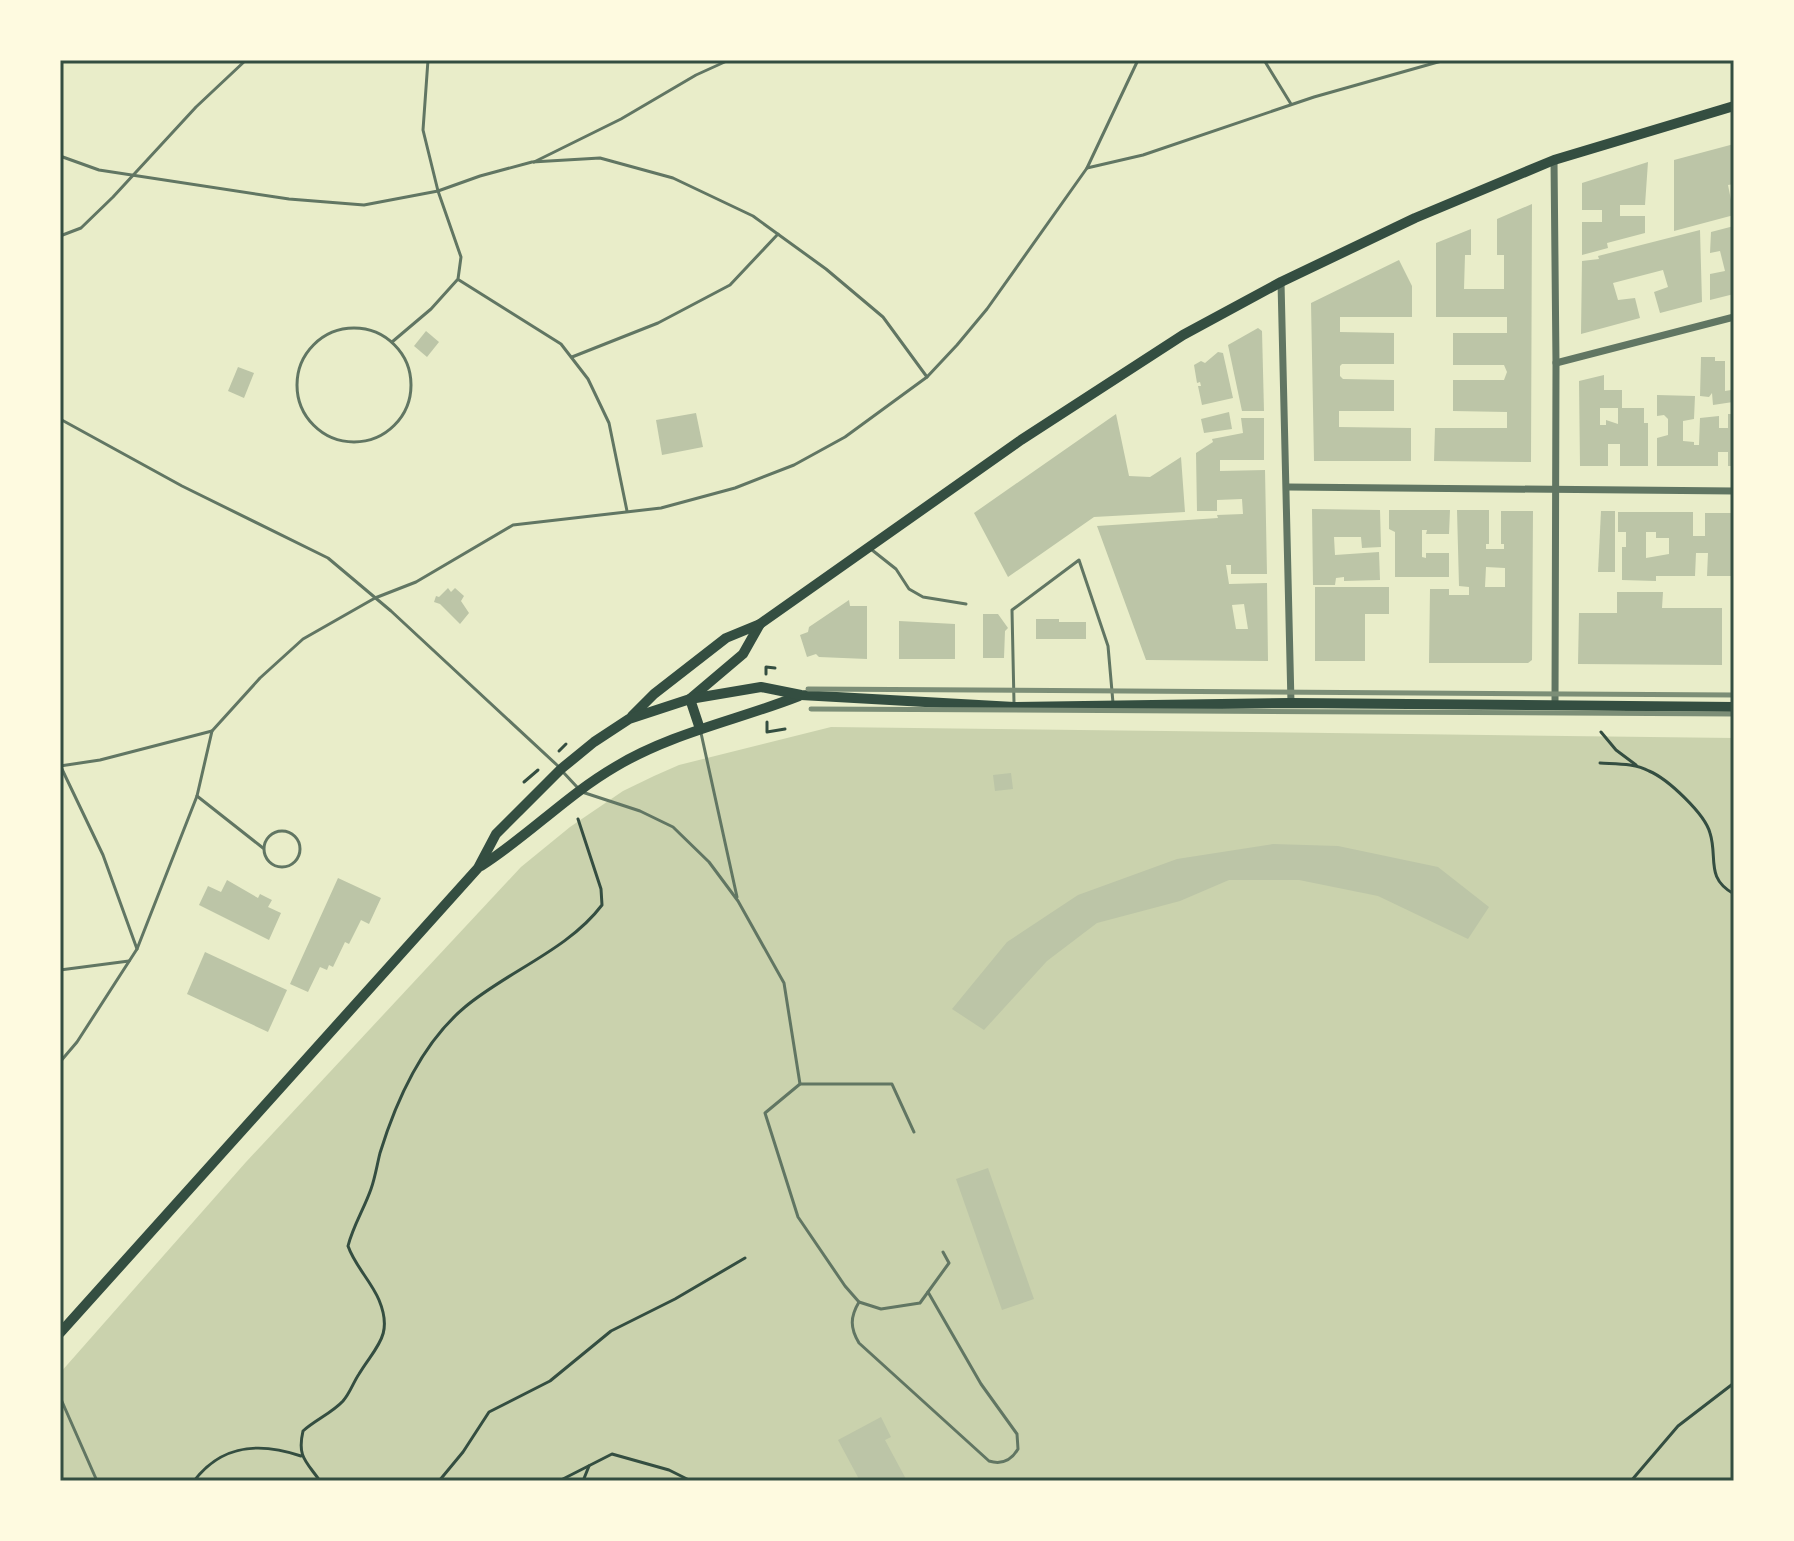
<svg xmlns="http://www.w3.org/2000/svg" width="1794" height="1541" font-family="'IBM Plex Sans',sans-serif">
<rect width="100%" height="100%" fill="#e9edc9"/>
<path fill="#cad2ad" d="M831,727L1734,738V1481H60V1373L246,1162L521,867L570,827L623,791L654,776L679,765Z"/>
<g fill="#bcc5a7" fill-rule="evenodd">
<path d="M1734,144V184L1728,185L1734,215L1674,231V160Z"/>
<path d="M1648,162L1645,205H1620V216H1645V233L1607,243L1608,248L1582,255V222H1602V210H1582V183Z"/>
<path d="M1532,204L1531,462L1434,461L1435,428H1507V412L1453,411V380H1504L1507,372L1504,365H1453V333H1507V317H1436V243L1471,229V255H1465L1464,289H1504V255H1497V219Z"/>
<path d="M1734,226V294L1710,300V274L1725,271L1720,251L1710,253L1711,232Z"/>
<path d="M1700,230L1702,302L1660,313L1654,292L1668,287L1663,270L1613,283L1618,300L1635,298L1640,318L1581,334L1582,261L1599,259L1598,256Z"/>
<path d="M1399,260L1412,286V317H1340V332L1394,333V364H1342L1340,366V376L1343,379L1394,380V411H1339V427L1411,428V461H1314L1311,303Z"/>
<path d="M1258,328L1262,331L1264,411H1242L1228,345Z"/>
<path d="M426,331L439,342L427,357L414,346Z"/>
<path d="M1218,352L1223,353L1233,398L1202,405L1198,386H1201L1200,382L1197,383L1194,365L1201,361L1205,363Z"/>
<path d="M1701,357H1715V361H1725V391L1731,390L1733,402L1713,405L1712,393L1709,397L1700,396Z"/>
<path d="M238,367L254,373L244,398L228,391Z"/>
<path d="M1604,375V390H1622V408H1644V423H1648V466H1620V444H1608V466H1580L1579,381ZM1600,408H1618V424L1606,420V425H1600Z"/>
<path d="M1657,395L1695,396L1694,419L1683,421V441L1694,442V445H1699L1700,418L1719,416V428H1728V414H1734V466H1728V452H1718V466H1657V438L1668,435V419L1664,415L1657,416Z"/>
<path d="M1229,412L1232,429L1204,433L1201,419Z"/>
<path d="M696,413L703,447L662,455L656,420Z"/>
<path d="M1116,414L1129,476L1150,477L1181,457L1185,512L1094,517L1008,577L974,513Z"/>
<path d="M1241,418H1264V460H1220V471L1265,470L1267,574H1231V565H1226L1229,584L1267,583L1268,661L1146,660L1097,526L1218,518L1217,515L1243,514L1242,499L1217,500V511H1197L1196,453L1213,442L1212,439L1243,433ZM1244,604L1248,629H1236L1232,605Z"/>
<path d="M1312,509L1380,510L1381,547L1362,548L1361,537H1334L1335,555L1379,552L1380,580L1344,581V577L1336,578L1335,585H1313Z"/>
<path d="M1389,510H1450L1449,534H1426L1427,530H1422V557L1426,558V553H1449V577H1395V532L1389,529Z"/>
<path d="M1457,510H1489V544H1486V549H1504V544H1501V511H1533L1532,660L1528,663H1429L1430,589H1449V595H1469V587L1459,586ZM1486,567L1505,568V587H1485Z"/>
<path d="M1601,511H1615V572H1598Z"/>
<path d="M1618,512H1693V536H1705V513H1734V576H1707L1708,553H1696L1695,576H1656V581L1622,580V547H1626V532H1618ZM1646,532H1656V538H1669V554L1646,558Z"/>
<path d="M1315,587H1389V614H1365V661H1315Z"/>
<path d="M448,588L451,592L455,588L464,596L461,601L469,613L460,624L440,604L434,602L436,596L439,597Z"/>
<path d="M1617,592H1663L1662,608H1722V665L1578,664L1579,613H1617Z"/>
<path d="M849,600L850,606H867V659L819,657L816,654L807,657L800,635L808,632L809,627Z"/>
<path d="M983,614H998L1008,628L1005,631L1004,658H983Z"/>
<path d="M1036,619H1059V622H1086V639H1036Z"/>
<path d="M899,621L955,624V659H899Z"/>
<path d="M1011,773L1013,789L995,791L993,775Z"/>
<path d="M1273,844L1338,846L1438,867L1489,907L1468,939L1378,896L1299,880H1229L1180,901L1097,923L1047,961L984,1030L952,1009L1007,942L1078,895L1177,859Z"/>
<path d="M338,878L381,898L369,924L361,920L349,944L345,942L333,967L329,965L327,970L320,967L308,992L290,984Z"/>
<path d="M227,880L258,898L260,894L272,900L268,907L281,913L269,940L199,905L208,886L221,892Z"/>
<path d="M205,952L287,990L268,1032L187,994Z"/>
<path d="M988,1168L1034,1299L1002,1310L956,1179Z"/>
<path d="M881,1417L891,1437L885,1440L907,1481H860L838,1440Z"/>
</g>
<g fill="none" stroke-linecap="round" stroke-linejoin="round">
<g stroke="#344e41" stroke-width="3">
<path d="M766,674V667L775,668"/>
<path d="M767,722V732L785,729"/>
<path d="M1601,732L1616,750L1636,765"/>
<path d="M559,751L566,744"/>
<path d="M1600,763C1616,764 1635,763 1649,771C1668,779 1705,814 1710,833C1718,858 1705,878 1734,894"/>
<path d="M524,782L538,770"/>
<path d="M194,1481C222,1444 260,1442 301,1456"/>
<path d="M320,1481C306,1461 297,1457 303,1431C315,1420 332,1413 343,1401C350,1393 353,1383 359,1374C375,1347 394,1336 379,1300C371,1281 355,1266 348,1246C353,1226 364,1209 371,1189C375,1178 377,1165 380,1153C396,1101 422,1043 465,1007C508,971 568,950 602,905L601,889L578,819"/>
<path d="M439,1481L463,1452L489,1412L550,1381L611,1331L675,1299L745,1258"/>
<path d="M559,1481L612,1454L669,1470L691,1481"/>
<path d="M583,1481L589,1466"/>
<path d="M1631,1481L1678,1426L1734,1383"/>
</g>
<g stroke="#617663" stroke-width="3">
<path d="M1264,60L1291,104"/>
<path d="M60,156L99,170L289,199L364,205L438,191L480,176L532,162L600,158L673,178L753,216L826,269L883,317L927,377"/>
<path d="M534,162L621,119L696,75L729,60"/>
<path d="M1087,168L1138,60"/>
<path d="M60,236L81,228L113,197L196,107L246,60"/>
<path d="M459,280L561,344L588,379L609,423L627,511"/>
<circle cx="354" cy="385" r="57"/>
<path d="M392,342L431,309L458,279L461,257L438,191L423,130L428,60"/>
<path d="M572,357L658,323L730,285L778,234"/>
<path d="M60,419L182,486L328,558L391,611L558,766"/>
<path d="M872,550L896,569L909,589L923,597L966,604"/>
<path d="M1014,703L1012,610L1079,560L1108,646L1113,703"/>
<path d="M701,733L737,897"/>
<path d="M60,765L103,855L137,949"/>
<path d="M60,766L100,760L212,731"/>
<path d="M563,772L577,787"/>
<path d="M582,792L640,811L673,827L709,862L738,901L784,983L800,1084L765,1113L798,1217L845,1286L859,1302L881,1309L920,1303L949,1263L943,1252"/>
<path d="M197,796L263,848"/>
<circle cx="282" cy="849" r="18"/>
<path d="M60,970L129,961"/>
<path d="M60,1062L77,1042L137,949L197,796L212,731L260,678L303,639L375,598L416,582L513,525L661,508L735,488L794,465L845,437L927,377L957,345L987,309L1087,168L1143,155L1314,97L1445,60"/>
<path d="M800,1084H892L914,1132"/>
<path d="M859,1302C850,1317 850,1328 859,1343L989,1461C1002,1465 1011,1461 1018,1449L1017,1434L981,1384L928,1292"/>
<path d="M60,1397L97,1481"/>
</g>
<g stroke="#617663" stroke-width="7">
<path d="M1554,160L1556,363L1555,705"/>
<path d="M1281,282L1291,703"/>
<path d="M1556,363L1734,317"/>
<path d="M1288,487L1734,491"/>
</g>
<g stroke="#344e41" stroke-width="10">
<path d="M691,698L743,654L760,624"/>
<path d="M690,699L700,729"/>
<path d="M632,716L654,694L726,638L760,624L1021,440L1183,335L1281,282L1415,218L1554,160L1734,106"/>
<path d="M481,866C528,836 567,795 615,767C671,733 738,720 799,696"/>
<path d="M60,1333L478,868L496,834L561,769L594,742L629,719L690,699L761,687L801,695L1014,707L1291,703L1734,707"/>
</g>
<g stroke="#7c8e77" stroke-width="5">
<path d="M808,689L1734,695"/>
<path d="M811,709L1734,714"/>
</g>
</g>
<rect width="1794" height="1541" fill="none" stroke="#fefae0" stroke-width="124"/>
<rect x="62" y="62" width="1670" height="1417" fill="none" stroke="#344e41" stroke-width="3"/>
</svg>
